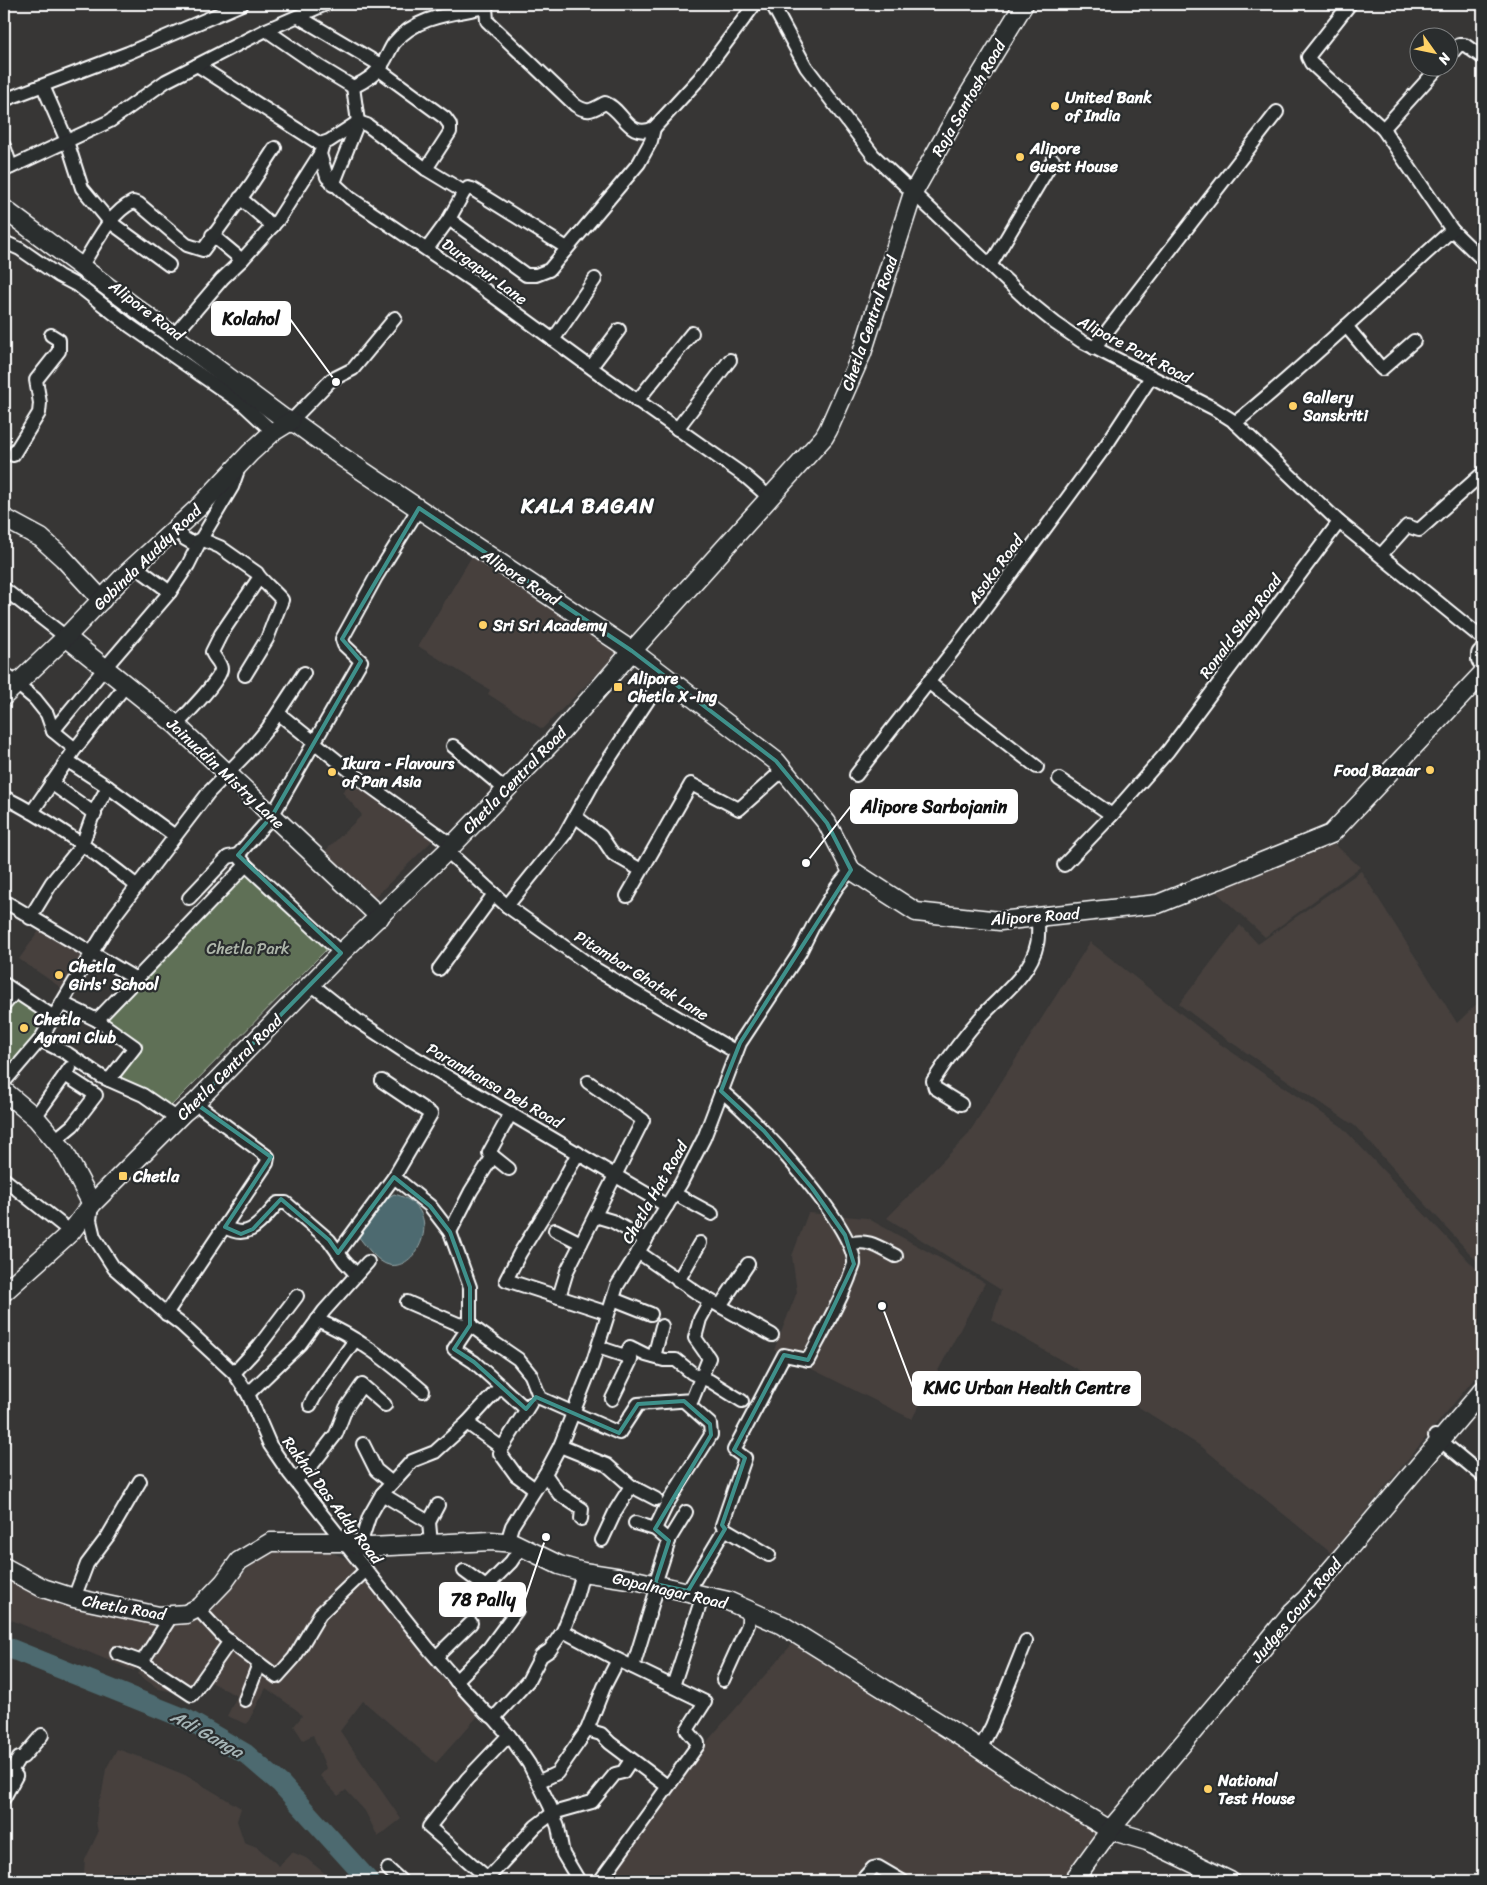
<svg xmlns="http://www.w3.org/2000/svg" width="1487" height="1885" font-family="Sriracha,sans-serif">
<rect width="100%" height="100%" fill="#373635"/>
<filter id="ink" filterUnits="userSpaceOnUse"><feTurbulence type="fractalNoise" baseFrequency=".02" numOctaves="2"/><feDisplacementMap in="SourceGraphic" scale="10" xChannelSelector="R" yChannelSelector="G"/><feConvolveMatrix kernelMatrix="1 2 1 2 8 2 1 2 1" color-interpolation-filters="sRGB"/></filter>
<g filter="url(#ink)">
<g fill="#46403e">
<path d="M475,551L622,649L542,729L488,694L490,690L418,646Z"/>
<path d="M355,778L434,839L370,902L321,855L362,815L342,792Z"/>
<path d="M1331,841L1360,867L1265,937L1212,888Z"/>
<path d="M1361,871L1457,1023L1483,998V1268L1355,1126L1216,1032L1179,1004L1240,925L1258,944Z"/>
<path d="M41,928L87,954L66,991L19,959Z"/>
<path d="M1090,942L1217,1042L1341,1126L1483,1276V1368L1331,1553L1202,1447L1099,1382L992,1320L1001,1290L887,1218L967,1136Z"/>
<path d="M808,1213L867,1218L985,1283L912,1419L774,1350L797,1292L792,1256Z"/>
<path d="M319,1547L347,1559L478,1716L436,1763L363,1701L340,1731L401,1819L378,1837L365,1811L346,1790L338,1796L320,1776L326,1768L313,1735L303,1740L294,1726L302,1716L298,1711L266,1688L247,1724L227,1716L237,1696L209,1681L197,1697L159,1689L137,1674L173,1621H193L252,1565L276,1548Z"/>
<path d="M4,1576L160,1623L134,1671L4,1617Z"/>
<path d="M793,1643L900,1705L1098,1828L1062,1881H608L709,1739Z"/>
<path d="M117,1749L148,1760L185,1775L241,1808L237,1821L244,1842L257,1847L279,1866L292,1852L306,1858L334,1881H86L84,1872L85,1860L98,1833L96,1821L98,1803L102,1793L106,1769Z"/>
</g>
<g fill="#5f6f57" stroke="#afb7ab">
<path d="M245,868L331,945L169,1108L117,1080L141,1045L101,1020Z"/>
<path d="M17,995L50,1018L4,1079V1009Z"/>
</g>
<path fill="#4d6b6f" stroke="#94a6a9" d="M394,1194C448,1207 418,1272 389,1265C378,1263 365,1245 358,1236C365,1213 373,1206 394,1194Z"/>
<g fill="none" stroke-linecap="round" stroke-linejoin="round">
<path stroke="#4d6b6f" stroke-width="20" d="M4,1646L186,1719L246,1754L281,1784L369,1881"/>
<defs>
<g id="street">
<path d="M488,4L486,7L487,21L575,105C588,114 592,110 605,103C624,110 628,140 654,128L699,79L755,4"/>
<path d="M772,4L806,67L873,155L1029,302L1055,323L1081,341L1213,408L1232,420L1339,522L1483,639"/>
<path d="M299,17L382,66"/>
<path d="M266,30L320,67L353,87C364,82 377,74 383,63C387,57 390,49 394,43C417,15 454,14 486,7"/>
<path d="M1450,55L1459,45H1465L1483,58"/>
<path d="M197,65L320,144L322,147L320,154L327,177L350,198L470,279L604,377L746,477L770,498"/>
<path d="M378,69L445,118L450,125V132L426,169"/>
<path d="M43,86L67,141L82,188L110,222L169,265"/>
<path d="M4,100L128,53L242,4"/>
<path d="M1383,129L1438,68"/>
<path d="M320,144L329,141L358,122L367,125L426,169L464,192"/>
<path d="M4,146L11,167"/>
<path d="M4,167L7,169L110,121L166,81L266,30L326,4"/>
<path d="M333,185L358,122L353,87"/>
<path d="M240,198L273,226"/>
<path d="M449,219L526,275H536L549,270L639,163L651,141L654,128"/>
<path d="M1452,230L1483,260"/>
<path d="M212,235L242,260"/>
<path d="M4,242L20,249L59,276L80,287L130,326L244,405L273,432"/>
<path d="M427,249L449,219L464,192L468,188L472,189L567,248"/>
<path d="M84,262C97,242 110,213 133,202L139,204L187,245L203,250L252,183L275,148"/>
<path d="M991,264L1053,160"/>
<path d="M1346,326L1382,369L1414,341"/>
<path d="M176,333L222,279L242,260L278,220L320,154"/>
<path d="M553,340L595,279"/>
<path d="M1094,348L1277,112"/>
<path d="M591,367L619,330"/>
<path d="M637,401L692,333"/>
<path d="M291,421L331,380L353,369L395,318"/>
<path d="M1235,423C1310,362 1380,294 1452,230L1383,129L1311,63L1308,57L1350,4"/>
<path d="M677,429L730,360"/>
<path d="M13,455L39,413L40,403L36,380L59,351V340L51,335"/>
<path d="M176,529L185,539L192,543L201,539L220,547L257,573C261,581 275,591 282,600L267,639L245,675"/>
<path d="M1381,555L1407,526L1419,530L1483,473"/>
<path d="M135,566L170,592"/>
<path d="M4,589L66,637"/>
<path d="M4,673L35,699L47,714L53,731L75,749"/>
<path d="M928,682L1037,767"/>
<path d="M278,713L360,779L452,845"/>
<path d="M176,725C185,716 221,679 221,669C221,663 214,658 212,652L221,634L259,578"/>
<path d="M53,731L104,669L170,592L188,565L201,539L232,487L239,467"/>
<path d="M453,746L506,790"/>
<path d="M68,761L108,787L175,836"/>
<path d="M856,775L966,634L1044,530L1107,444L1151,377"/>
<path d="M1059,779L1112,815"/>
<path d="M51,783L95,814L94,812L108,787"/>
<path d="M4,797C52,821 96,853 137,886"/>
<path d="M32,812L75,749L126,685"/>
<path d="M575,816L601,836L613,854L641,870"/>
<path d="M447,851L507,906L597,970L736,1052"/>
<path d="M238,855L272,816L361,661L344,645L342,639L376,577L419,508"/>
<path d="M1064,865L1112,815L1168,751L1339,522"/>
<path d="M627,896L691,784L739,809L783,770"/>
<path d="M189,898L228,857L238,855L246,865L341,953"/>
<path d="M4,901L136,979"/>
<path d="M507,906L565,834L595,780L664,676"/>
<path d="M30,918L52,882L82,845L94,812"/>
<path d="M439,969L494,894"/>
<path d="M4,984L54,1017"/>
<path d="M311,984L358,1021L402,1050L667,1206"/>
<path d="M62,1003L97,1020L135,1047L109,1080"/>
<path d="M4,1005L15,992"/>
<path d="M97,1020L246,865"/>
<path d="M40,1040L68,1054L102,1077L143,1095L178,1119"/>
<path d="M382,1081L431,1114L394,1177L430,1206L450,1232L470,1287V1325L454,1349L474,1362L526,1409"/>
<path d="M4,1082L40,1040L91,954L115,915L209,792L248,752L268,728L304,673"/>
<path d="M721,1091C752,1114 856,1227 854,1264C853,1268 850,1274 849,1278C838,1306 822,1333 808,1360L784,1355L734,1450L745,1458L722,1525L725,1529L769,1555"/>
<path d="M961,1104L935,1088L933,1081C948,1058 963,1037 982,1016C1001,995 1031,974 1037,944C1039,936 1038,926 1038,917"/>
<path d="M35,1117L70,1068"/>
<path d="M55,1140L73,1125L96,1095L65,1075"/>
<path d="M578,1153L550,1205L520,1253L506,1280L608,1313"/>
<path d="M509,1169L489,1153L511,1113"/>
<path d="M4,1179L71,1232"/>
<path d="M675,1194L712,1214"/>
<path d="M92,1205L90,1220L94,1237L114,1268L162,1310L182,1325L234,1373L248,1394L270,1445L289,1473L428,1648L461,1686L486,1713L494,1718L512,1739L529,1764L550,1806L558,1827L563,1854L579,1881"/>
<path d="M595,1216L612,1221L646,1240"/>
<path d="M225,1227C250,1242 262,1220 278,1203H286L329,1240L344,1261L356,1274"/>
<path d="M555,1230L581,1243"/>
<path d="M450,1232L471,1191L493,1156"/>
<path d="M849,1244C868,1238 880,1248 896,1256"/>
<path d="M638,1252L700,1295L772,1335"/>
<path d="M338,1253L394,1177"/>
<path d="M678,1281L700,1243"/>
<path d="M559,1297L567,1271L643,1120L588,1082"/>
<path d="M613,1299L651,1314"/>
<path d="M407,1302L458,1324L470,1325L496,1344L518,1359L531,1375L540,1398L619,1433L638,1404L692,1400L709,1358L695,1338L700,1319L710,1301"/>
<path d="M720,1306L748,1264"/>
<path d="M166,1314L267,1163L268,1157L195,1103"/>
<path d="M317,1320C357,1336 390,1363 423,1391"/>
<path d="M598,1347L625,1356L631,1360L612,1399"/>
<path d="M625,1356L630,1347L646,1355L664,1360H676L692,1373L710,1381L742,1401"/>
<path d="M654,1357L662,1326"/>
<path d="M234,1373L259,1346L297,1296"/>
<path d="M248,1394L300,1344L324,1311L368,1262"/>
<path d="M310,1405L315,1396L355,1340"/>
<path d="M467,1423L502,1448L500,1453L516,1475L535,1489"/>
<path d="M1435,1436L1483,1476"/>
<path d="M363,1444L376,1470L392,1483"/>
<path d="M560,1446L607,1465L631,1486L656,1499"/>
<path d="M502,1448L530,1404"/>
<path d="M545,1474L559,1494L582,1509L581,1519"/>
<path d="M295,1480L312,1465L336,1434L346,1408L362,1385L385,1405"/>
<path d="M382,1494L429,1522L431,1544"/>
<path d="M429,1522L438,1505"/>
<path d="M635,1523L655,1529L669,1541"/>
<path d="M655,1529L667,1504L711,1435L710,1424L684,1401"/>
<path d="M602,1540L616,1510L631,1486"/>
<path d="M507,1542L512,1526L545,1474L560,1446L592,1365L617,1286L681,1183L704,1138L740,1043L800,952L814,924L837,887L851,870"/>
<path d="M360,1545L369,1517L382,1494L412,1461L435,1452L467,1423L501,1386"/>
<path d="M583,1572L576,1598L563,1631L612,1657L705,1702L687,1730L698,1743V1745L600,1881"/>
<path d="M655,1584L670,1538L686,1512"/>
<path d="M487,1586L511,1562L521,1547"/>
<path d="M688,1591L725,1529"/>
<path d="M74,1598L87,1564L108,1536L140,1481"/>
<path d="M197,1608L224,1637L277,1677L294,1658L320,1614L366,1570"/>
<path d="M117,1653L142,1662L192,1695L230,1641"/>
<path d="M436,1657L471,1623"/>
<path d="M142,1662L172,1615"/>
<path d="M633,1667L658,1585"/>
<path d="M723,1680L748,1625L749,1611"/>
<path d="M456,1681L489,1648L517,1610L464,1571"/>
<path d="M673,1686L703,1595"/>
<path d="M245,1700L259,1664"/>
<path d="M494,1718L528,1681L541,1656L550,1650L563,1631"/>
<path d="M587,1730L601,1734L610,1743L667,1786"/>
<path d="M980,1749L992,1726L1026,1641"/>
<path d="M538,1782L557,1773L587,1730L604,1687L618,1660"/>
<path d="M4,1798L16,1776L11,1771L19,1758L23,1757L42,1735"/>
<path d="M388,1869L401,1881"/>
<path d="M485,1881L536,1826L553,1813L592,1802L615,1774L623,1772L631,1760"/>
<path d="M491,1881L429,1827L467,1779L509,1735"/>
<path d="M861,1881L873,1868L878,1867L902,1881"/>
</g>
<g id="secondary">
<path d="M4,209L283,418L298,425L342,457L431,517L632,651L776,761L827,823L851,870L916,912L1000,921L1158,904L1331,834L1483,673"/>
<path d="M4,518L41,538L63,558L102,600"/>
<path d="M66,637L176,725L380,917"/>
<path d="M4,696L66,637L126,574L199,507L250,453L273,432L291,421"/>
<path d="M4,1091L36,1118L64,1151L92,1204"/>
<path d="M4,1292L71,1232L92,1204L184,1112L195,1103L341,953L447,851L554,740L632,651L824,437L828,430L862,353L913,193L969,94L1024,4"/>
<path d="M4,1567L43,1588L74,1598L159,1616L186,1614L200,1607L224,1582L239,1561L271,1542H342L370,1547L491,1541L514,1543L559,1565L583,1572L635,1580L728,1601L782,1625L968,1741L1018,1775L1110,1830L1147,1841L1230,1881"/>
<path d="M1073,1881L1110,1830L1249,1665L1292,1612L1306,1599L1483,1390"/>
</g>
<path id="highway" d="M1483,655V659"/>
</defs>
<use href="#street" stroke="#fff" stroke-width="16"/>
<use href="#secondary" stroke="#fff" stroke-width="21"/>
<use href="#highway" stroke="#fff" stroke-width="26"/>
<use href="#street" stroke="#2a2d2e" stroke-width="12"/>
<use href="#secondary" stroke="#2a2d2e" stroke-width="18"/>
<use href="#highway" stroke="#2a2d2e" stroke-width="22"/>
</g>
</g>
<path fill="none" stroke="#3f918b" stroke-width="4" stroke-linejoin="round" d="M419,508L632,651L776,761L827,823L851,870L740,1043L721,1091L764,1131L812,1188L845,1235L854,1264L808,1360L784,1355L734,1450L745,1458L722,1525L725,1529L688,1591L655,1584L669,1541L655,1529L711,1435L710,1424L684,1401L638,1404L619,1433L536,1397L526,1409L474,1362L454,1349L470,1325V1287L450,1232L430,1206L394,1177L338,1253L329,1240L281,1199L253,1229L241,1234L225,1227L271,1157L195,1103L341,953L238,855L272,816L361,661L342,639Z"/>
<g fill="#ffd166" stroke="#2a2d2e" stroke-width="2">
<circle cx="1055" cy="106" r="5"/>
<circle cx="1020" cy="157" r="5"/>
<circle cx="1293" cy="406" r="5"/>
<circle cx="483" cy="625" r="5"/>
<rect x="613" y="682" width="10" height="10" rx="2.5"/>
<circle cx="1430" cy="770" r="5"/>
<circle cx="332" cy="772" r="5"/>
<circle cx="59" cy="975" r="5"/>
<circle cx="24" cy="1028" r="5"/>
<rect x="118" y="1171" width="10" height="10" rx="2.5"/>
<circle cx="1208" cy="1789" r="5"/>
</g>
<g text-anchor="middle" stroke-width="4.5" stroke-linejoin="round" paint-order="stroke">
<g font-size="16" font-weight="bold" fill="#fff" stroke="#2a2d2e" text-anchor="start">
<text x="1065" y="103">United Bank<tspan x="1065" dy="18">of India</tspan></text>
<text x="1030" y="154">Alipore<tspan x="1030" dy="18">Guest House</tspan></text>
<text x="1303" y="403">Gallery<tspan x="1303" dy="18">Sanskriti</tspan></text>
<text x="493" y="631">Sri Sri Academy</text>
<text x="628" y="684">Alipore<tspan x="628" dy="18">Chetla X-ing</tspan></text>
<text x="342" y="769">Ikura - Flavours<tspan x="342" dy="18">of Pan Asia</tspan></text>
<text x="1420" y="776" text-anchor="end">Food Bazaar</text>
<text x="69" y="972">Chetla<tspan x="69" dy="18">Girls' School</tspan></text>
<text x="34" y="1025">Chetla<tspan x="34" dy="18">Agrani Club</tspan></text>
<text x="133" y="1182">Chetla</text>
<text x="1218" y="1786">National<tspan x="1218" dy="18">Test House</tspan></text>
</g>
<g font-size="16" fill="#fff" stroke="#2a2d2e">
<text transform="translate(968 98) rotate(-60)" y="6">Raja Santosh Road</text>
<text transform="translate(485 271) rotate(36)" y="6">Durgapur Lane</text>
<text transform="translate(147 310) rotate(37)" y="6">Alipore Road</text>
<text transform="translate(869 323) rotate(-71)" y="6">Chetla Central Road</text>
<text transform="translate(1135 349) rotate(28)" y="6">Alipore Park Road</text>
<text transform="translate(147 557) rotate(-44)" y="6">Gobinda Auddy Road</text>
<text transform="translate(995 569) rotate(-53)" y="6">Asoka Road</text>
<text transform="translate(521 577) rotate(33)" y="6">Alipore Road</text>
<text transform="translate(1240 626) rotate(-53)" y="6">Ronald Shay Road</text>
<text transform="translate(226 773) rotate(43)" y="6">Jainuddin Mistry Lane</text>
<text transform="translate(514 780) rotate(-46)" y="6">Chetla Central Road</text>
<text transform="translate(1035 916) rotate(-4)" y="6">Alipore Road</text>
<text transform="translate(642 975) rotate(32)" y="6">Pitambar Ghatak Lane</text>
<text transform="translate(229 1067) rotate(-45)" y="6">Chetla Central Road</text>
<text transform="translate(495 1085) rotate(30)" y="6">Paramhansa Deb Road</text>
<text transform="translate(654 1192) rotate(-60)" y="6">Chetla Hat Road</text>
<text transform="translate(333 1500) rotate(53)" y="6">Rakhal Das Addy Road</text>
<text transform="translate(670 1590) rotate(13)" y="6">Gopalnagar Road</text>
<text transform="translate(124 1607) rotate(10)" y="6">Chetla Road</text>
<text transform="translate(1296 1610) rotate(-50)" y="6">Judges Court Road</text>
</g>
<g font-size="16" fill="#afb7ab" stroke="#2a2d2e">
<text x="248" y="954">Chetla Park</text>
</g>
<g font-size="18" font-style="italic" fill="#a6b5b7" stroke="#2a2d2e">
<text transform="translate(207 1734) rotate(29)" y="6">Adi Ganga</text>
</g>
<g font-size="21" font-weight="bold" letter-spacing="1" fill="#fff" stroke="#2a2d2e">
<text x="588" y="513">KALA BAGAN</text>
</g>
</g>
<path fill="none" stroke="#fff" stroke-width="2" d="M336 382L290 319M806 863L851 806M882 1306L913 1388M546 1537L525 1599"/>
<g fill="#fff" stroke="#2a2d2e" stroke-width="2">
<circle cx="336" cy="382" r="5"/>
<circle cx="806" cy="863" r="5"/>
<circle cx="882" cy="1306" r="5"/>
<circle cx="546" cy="1537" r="5"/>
</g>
<g fill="#fff" stroke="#fff" stroke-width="2">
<rect x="212" y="302" width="78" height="33" rx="5"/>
<rect x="851" y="790" width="166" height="33" rx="5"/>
<rect x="913" y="1372" width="227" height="33" rx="5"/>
<rect x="440" y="1583" width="85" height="33" rx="5"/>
</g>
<g font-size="18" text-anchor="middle" font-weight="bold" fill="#111">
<text x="251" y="325">Kolahol</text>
<text x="934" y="813">Alipore Sarbojanin</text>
<text x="1027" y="1394">KMC Urban Health Centre</text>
<text x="483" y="1606">78 Pally</text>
</g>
<rect width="1487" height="1885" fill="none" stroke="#2a2d2e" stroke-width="20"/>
<rect x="10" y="10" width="1467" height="1865" fill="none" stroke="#fff" stroke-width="2" filter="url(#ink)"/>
<g transform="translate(1434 52) rotate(123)"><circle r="24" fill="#2a2d2e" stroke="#7f8182"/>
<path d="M0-4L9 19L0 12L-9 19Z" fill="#ffd166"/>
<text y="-8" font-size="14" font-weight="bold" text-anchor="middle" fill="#ffffff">N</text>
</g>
</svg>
